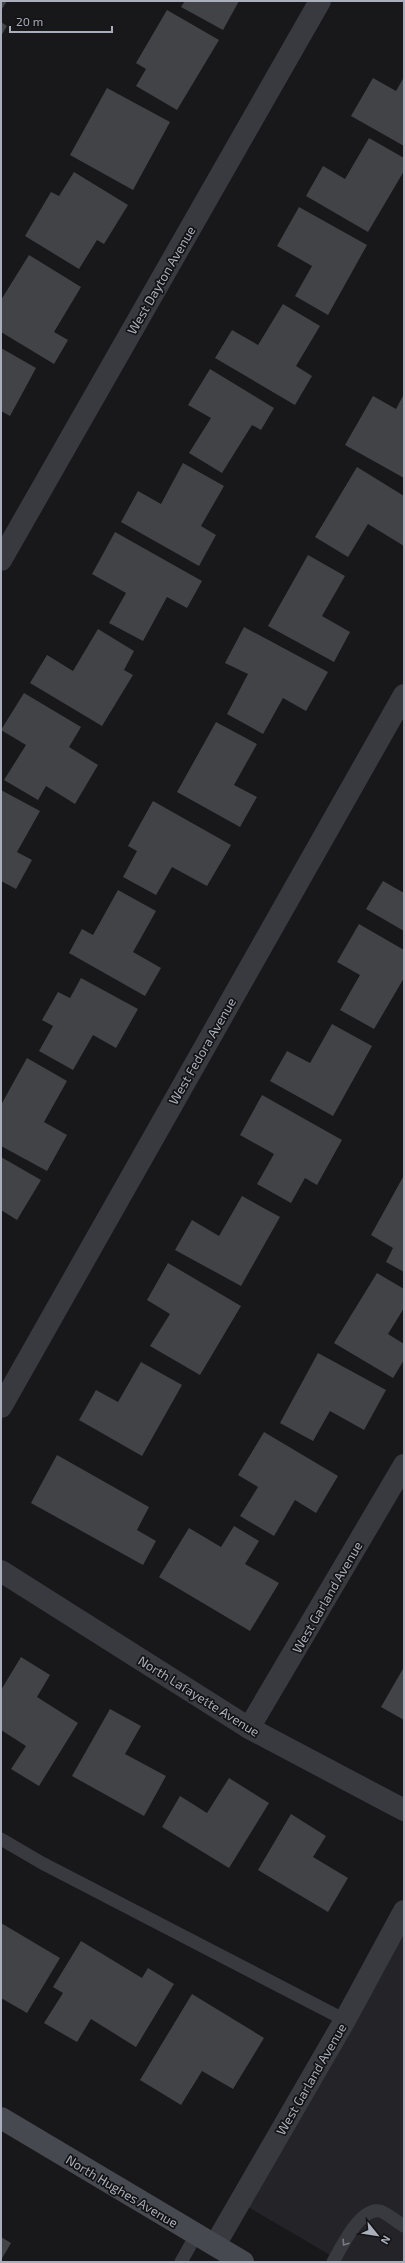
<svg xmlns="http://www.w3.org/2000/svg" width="405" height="2263" font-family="'Exo 2',sans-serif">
<rect width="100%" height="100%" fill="#18181a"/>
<path fill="#242428" d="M404,1902V2262H342L236,2200Z"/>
<g fill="#424347">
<path d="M1,1H7L2,9H1Z"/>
<path d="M185,1H239L223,30L181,7Z"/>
<path d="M167,10L219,40L177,110L136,86L146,69L136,63Z"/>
<path d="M1,22L7,26L1,36Z"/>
<path d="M404,77V146L351,116L373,78L396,91Z"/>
<path d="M107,88L170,122L133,190L70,155Z"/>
<path d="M369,138L404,158V171L368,232L306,196L323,166L345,179Z"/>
<path d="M74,172L128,205L104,244L97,240L79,269L25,236L51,192L59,196Z"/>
<path d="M299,207L367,245L328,315L295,296L312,266L277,246Z"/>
<path d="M29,255L81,287L54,332L68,340L54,364L1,332V300Z"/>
<path d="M283,304L320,326L296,366L312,376L295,405L215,358L232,330L258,345Z"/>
<path d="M1,348L36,368L10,416L1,411Z"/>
<path d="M210,369L274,408L261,430L252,425L222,473L189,453L211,418L188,405Z"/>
<path d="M404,394V478L345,445L373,396L396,409Z"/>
<path d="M183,463L224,486L201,526L216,535L199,566L121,522L138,491L161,504Z"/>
<path d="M357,467L404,496V546L368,524L348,557L315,537Z"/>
<path d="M115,532L202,581L187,608L167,597L143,641L109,623L126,593L92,574Z"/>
<path d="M308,555L345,576L322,616L350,632L334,662L268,626Z"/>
<path d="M244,627L328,672L306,711L283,698L263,734L227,714L248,674L225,663Z"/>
<path d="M98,629L134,651L124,670L133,675L102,726L30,683L47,655L73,671Z"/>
<path d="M24,693L81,727L69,747L98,765L75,804L46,786L38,800L4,780L26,745L1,730Z"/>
<path d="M216,722L257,744L234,785L257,797L240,827L177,792Z"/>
<path d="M1,790L40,811L17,852L32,860L16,889L1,881Z"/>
<path d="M153,801L231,845L207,886L172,867L156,895L123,877L137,851L128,846Z"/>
<path d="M383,881L404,893V931L366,909Z"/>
<path d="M118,890L156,911L133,952L161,968L145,996L69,953L82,929L93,935Z"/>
<path d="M359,924L404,950V978L374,1029L340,1010L360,975L337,962Z"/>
<path d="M81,978L138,1009L116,1048L93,1035L73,1070L39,1051L53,1026L42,1020L58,992L70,998Z"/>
<path d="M332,1024L372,1046L333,1116L270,1081L287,1051L310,1063Z"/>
<path d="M27,1058L67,1081L44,1122L67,1135L47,1171L1,1146V1105Z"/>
<path d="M262,1095L342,1140L317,1185L305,1178L291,1203L257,1184L274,1154L240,1135Z"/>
<path d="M1,1157L41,1180L17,1220L1,1210Z"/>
<path d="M403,1177L404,1178V1272L386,1262L393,1248L371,1235Z"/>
<path d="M242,1196L280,1217L241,1286L175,1250L192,1220L219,1236Z"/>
<path d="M168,1263L241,1306L200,1375L150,1346L170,1314L147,1300Z"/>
<path d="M377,1273L404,1289V1308L388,1334L404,1344V1360L393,1378L334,1343Z"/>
<path d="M318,1353L386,1390L364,1430L330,1411L313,1441L280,1423Z"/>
<path d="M141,1362L182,1385L142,1456L79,1420L96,1390L118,1402Z"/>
<path d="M264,1432L338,1476L316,1513L295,1500L274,1536L240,1516L258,1487L238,1475Z"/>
<path d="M57,1455L149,1507L137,1530L156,1541L143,1565L31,1503Z"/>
<path d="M234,1526L259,1541L245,1564L279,1583L250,1631L159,1577L189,1528L221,1547Z"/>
<path d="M21,1657L50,1675L37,1697L78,1723L39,1786L11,1769L26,1746L1,1730V1690Z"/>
<path d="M404,1667V1720L381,1707Z"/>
<path d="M110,1709L141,1726L125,1754L166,1776L144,1816L72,1776Z"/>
<path d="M229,1778L269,1803L229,1868L162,1827L180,1796L207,1813Z"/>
<path d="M291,1814L326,1836L313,1857L348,1878L328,1912L258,1870Z"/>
<path d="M1,1923L60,1958L27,2013L1,1998Z"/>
<path d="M81,1941L142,1978L148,1968L174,1984L136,2047L91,2019L77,2042L44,2023L63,1993L53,1987Z"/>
<path d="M192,1994L264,2038L233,2089L202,2071L181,2105L140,2080Z"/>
<path d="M1,2237L11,2243L1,2260Z"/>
</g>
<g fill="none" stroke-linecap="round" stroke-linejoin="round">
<g stroke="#393a40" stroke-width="13">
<path d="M1,1839L42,1863L345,2020"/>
<path d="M181,2262L196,2235"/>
<path d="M333,2262C341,2248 360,2207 380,2211C387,2213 397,2222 404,2226"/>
</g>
<g stroke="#393a40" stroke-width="22">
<path d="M1,560L320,1"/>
<path d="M1,1407L404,695"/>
<path d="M1,1571L249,1728L404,1810"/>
<path d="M249,1728L404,1465"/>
<path d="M215,2245L345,2020L404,1911"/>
</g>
<path stroke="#474950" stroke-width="22" d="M1,2118L243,2262"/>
</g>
<defs><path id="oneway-chevron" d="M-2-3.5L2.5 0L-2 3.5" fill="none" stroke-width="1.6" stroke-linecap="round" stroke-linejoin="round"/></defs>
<use stroke="#777a84" href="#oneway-chevron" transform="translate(345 2243) rotate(123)"/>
<g text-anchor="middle" stroke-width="3.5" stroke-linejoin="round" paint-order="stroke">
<g font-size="13" fill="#aaafbb" stroke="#131315">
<text transform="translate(161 280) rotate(-60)" y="5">West Dayton Avenue</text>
<text transform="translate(202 1051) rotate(-60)" y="5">West Fedora Avenue</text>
<text transform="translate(327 1597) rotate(-60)" y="5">West Garland Avenue</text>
<text transform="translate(199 1696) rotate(32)" y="5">North Lafayette Avenue</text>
<text transform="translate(311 2079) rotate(-60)" y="5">West Garland Avenue</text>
<text transform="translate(122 2191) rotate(31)" y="5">North Hughes Avenue</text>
</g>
</g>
<rect width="405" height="2263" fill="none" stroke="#aaafbb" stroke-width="4"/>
<g transform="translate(377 2235) rotate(120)" stroke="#131315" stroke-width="3" paint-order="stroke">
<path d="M0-3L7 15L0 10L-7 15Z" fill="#aaafbb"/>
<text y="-6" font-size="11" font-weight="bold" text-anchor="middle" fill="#aaafbb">N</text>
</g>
<path d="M10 26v6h102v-6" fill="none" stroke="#aaafbb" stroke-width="2"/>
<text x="16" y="26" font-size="12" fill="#aaafbb" stroke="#131315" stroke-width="3" paint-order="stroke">20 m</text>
</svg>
